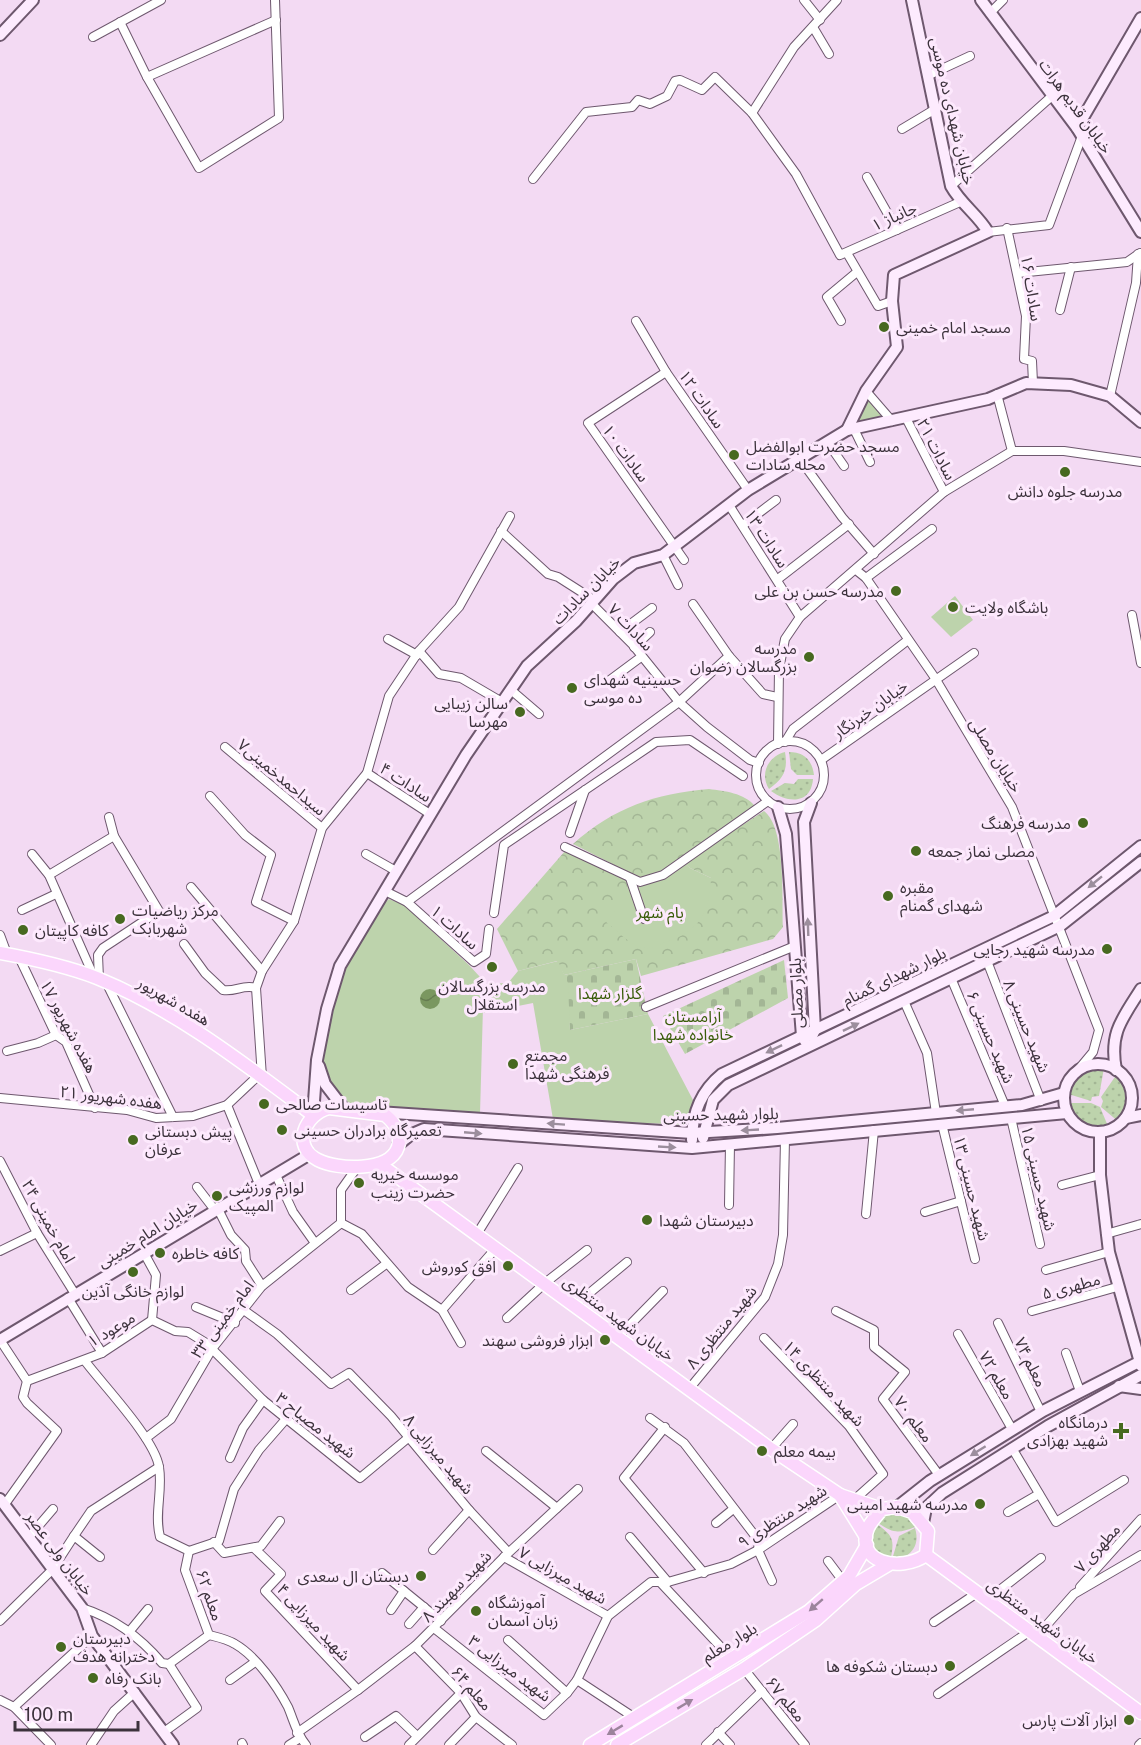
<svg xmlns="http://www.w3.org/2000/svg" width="1141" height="1745" font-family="'Public Sans','Noto Sans Arabic',sans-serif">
<defs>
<pattern id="grass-dots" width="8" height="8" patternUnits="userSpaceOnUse" patternTransform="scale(1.5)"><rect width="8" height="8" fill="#bdd3ac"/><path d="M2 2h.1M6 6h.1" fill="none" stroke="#a3b695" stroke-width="1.8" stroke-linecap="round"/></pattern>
<pattern id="forest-crowns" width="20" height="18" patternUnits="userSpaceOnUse" patternTransform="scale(1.5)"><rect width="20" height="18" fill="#bdd3ac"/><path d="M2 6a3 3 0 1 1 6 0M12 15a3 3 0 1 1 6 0" fill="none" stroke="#a3b695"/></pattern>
<pattern id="cemetery-stones" width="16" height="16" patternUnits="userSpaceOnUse" patternTransform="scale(1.5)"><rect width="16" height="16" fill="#bdd3ac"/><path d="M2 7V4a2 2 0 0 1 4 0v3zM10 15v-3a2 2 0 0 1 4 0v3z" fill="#a3b695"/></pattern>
<pattern id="water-waves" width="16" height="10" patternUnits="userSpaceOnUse" patternTransform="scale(1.5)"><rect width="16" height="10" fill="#7a9760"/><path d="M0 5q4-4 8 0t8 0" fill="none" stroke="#657c50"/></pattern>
</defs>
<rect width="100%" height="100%" fill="#f3daf3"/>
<g fill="url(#grass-dots)">
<path d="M785,752C788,770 784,778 769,789C759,773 769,756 785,752Z"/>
<path d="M789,752C804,752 812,760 814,775H797L791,769Z"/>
<path d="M798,779H813C811,805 787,803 771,791L785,783L794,784Z"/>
<path d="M1092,1068H1104L1099,1096L1092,1097L1091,1101L1065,1093L1075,1076Z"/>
<path d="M1117,1074C1132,1088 1134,1107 1120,1123L1101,1107L1103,1101L1101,1097Z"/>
<path d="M1064,1103H1091L1100,1107L1110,1131C1086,1137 1070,1126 1064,1103Z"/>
<path d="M892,1512L907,1517L915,1527C896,1535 891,1532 874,1520Z"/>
<path d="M873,1521C894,1537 895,1537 890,1563L876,1558L867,1536Z"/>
<path d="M915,1528C921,1548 909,1557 891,1563L899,1536Z"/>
</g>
<g fill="url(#forest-crowns)">
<path d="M709,789C725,791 744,793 755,806L660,872L640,878L573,844C615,807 654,794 709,789Z"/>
<path d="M764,811C786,827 782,899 783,927L773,939L641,976L636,959L564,975L557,961L518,971L497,929L565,851L627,880L631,893L607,922L635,944L711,878L690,868L684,863Z"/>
</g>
<g fill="url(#cemetery-stones)">
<path d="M636,959L648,1014L570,1030L564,975Z"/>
<path d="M784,960L788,998L685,1054L663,1016Z"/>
</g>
<g fill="#bdd3ac">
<path d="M867,395L887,418L856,422Z"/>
<path d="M955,596L973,620L951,637L931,617Z"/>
<path d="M684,863L690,868L711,878C710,914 698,933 663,943C658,945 650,949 645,948C632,947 616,930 606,922L630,893L628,879L640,884Z"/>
<path d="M389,899L404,905L469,965L480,977L482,986L483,984L508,983L518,971L558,961L568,983L570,1030L648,1014L693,1100L689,1125L553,1119L533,1003L484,1013L483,1007L480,1114L352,1104L342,1099L329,1085L321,1059L330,1007L344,966L381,906Z"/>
</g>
<circle fill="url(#water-waves)" cx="430" cy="999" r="10"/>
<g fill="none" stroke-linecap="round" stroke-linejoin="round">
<defs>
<g id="street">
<path d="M804,0L820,20"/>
<path d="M990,13L1003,0"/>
<path d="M120,22L147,77L199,168L279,118L275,0"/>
<path d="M813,27L829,54"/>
<path d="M93,37L161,0"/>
<path d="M929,75L970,56"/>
<path d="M147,77L276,20"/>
<path d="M752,113L794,47L837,0"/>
<path d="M902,129L937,108"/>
<path d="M867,177L897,230"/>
<path d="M533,179L586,112L632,107L638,100L650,104L667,96L675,81L680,80L702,90L715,77L752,113L796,174L840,255L960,202"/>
<path d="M951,186L1052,96"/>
<path d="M1007,228L1026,316L1024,359L1032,361L1033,383"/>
<path d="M988,232L1049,225L1082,136"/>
<path d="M847,253L878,306L892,301"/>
<path d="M1018,273L1127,262L1140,253"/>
<path d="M1060,310L1071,267"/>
<path d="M636,321L666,372L748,490"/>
<path d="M841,321L827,297L857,272"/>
<path d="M666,372L588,423L684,560"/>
<path d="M866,391L892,421"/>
<path d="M997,394L1012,451"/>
<path d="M1110,396L1136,283L1138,254"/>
<path d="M906,418L944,492"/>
<path d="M854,429L870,462"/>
<path d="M828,443L844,466"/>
<path d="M800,459L842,517L874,554"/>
<path d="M729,505L800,617"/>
<path d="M743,525L776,500"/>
<path d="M501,531L548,574L558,577L594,600"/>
<path d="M663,555L678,585"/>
<path d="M856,570L866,578L935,678L1012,807L1099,1030L1093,1052L1078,1070"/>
<path d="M866,578L932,529"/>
<path d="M778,579L849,524"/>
<path d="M591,603L633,645L679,702L707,727L750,760L759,763"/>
<path d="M693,604L729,656L763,694L777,697"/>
<path d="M1132,615L1141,663"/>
<path d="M620,632L652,608"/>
<path d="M388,639L417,655"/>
<path d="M634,647L650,632"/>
<path d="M419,651L439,674L461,678L502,702"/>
<path d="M610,680L641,657"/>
<path d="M511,690L539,714"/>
<circle cx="790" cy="775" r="34"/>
<path d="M785,742L793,729L908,640"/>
<path d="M778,744L779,669L785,639L800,617L944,492L1012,451H1064L1141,462"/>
<path d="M225,747L322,828"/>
<path d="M821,760L974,653"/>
<path d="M367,773L430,814"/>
<path d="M210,796L245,835L271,855L256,902L294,921"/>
<path d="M570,833L585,790"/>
<path d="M565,847L640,882L663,875L768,801"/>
<path d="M32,854L49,875L94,977"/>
<path d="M366,854L396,871"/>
<path d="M49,875L114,836"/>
<path d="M630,878L644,919"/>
<path d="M191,887L262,971"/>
<path d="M385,891L407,902L474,962L486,954L489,929"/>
<path d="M407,902L679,702L729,656"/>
<path d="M22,910L56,894"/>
<path d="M494,913L504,845L656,742L690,740L743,776"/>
<path d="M0,935L7,954"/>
<path d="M184,944L205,973L223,990C236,992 243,984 256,988"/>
<path d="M19,957L56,1035L66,1042L95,1108"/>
<path d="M987,961L1041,1101"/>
<path d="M951,978L1005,1106"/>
<path d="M99,979L98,955L103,948L159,911L114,836L109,817"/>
<path d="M106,982L173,1117"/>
<path d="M904,1001L927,1053L936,1113"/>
<path d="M646,1007L795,946"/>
<path d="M7,1051L38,1043L56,1035"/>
<path d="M262,1077L256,988L262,971L294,921L322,828L367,773L389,696L419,651L459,607L510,516"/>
<path d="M0,1098L127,1110L156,1118L193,1116L227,1105L259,1075"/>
<path d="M227,1105L259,1184"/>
<path d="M1011,1118L1040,1244"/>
<path d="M942,1124L975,1259"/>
<path d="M0,1161L37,1233L75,1294"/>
<path d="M276,1175L293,1212L315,1243"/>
<path d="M1062,1185L1100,1175"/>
<path d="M197,1187L214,1209"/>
<path d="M729,1205L730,1144"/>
<path d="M217,1207L231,1235L245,1250L246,1261L262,1286"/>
<path d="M925,1212L961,1201"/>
<path d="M866,1214L874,1130"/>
<path d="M341,1223L362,1234L408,1287L442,1310L461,1343"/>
<path d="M477,1234L518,1168"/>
<path d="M1106,1234L1141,1224"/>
<path d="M0,1251L37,1233"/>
<path d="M144,1253L156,1275L152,1320"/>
<path d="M1046,1270L1109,1252"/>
<path d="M351,1290L386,1264"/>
<path d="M68,1298L102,1353"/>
<path d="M575,1305L627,1262"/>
<path d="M196,1307L235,1323"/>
<path d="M442,1310L496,1248"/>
<path d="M245,1311L277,1334L331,1384L349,1373L391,1416L469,1510L508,1552"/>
<path d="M836,1311L874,1330V1347L905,1372L883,1399L939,1475"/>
<path d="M1032,1311L1117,1287"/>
<path d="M507,1318L545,1283L587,1250"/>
<path d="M152,1320L175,1331L188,1332L206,1343L263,1400L360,1478L408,1438"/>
<path d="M998,1323L1041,1412"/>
<path d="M958,1334L1012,1429"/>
<path d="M618,1337L663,1291"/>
<path d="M764,1338L849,1426L883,1474L854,1500"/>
<path d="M0,1340L27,1381L102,1353L152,1320"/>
<path d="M1066,1353L1080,1391"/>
<path d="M85,1361C103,1385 155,1439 159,1467C163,1491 154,1513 160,1537L189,1551L185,1570L209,1635C217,1637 227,1639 235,1644C256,1656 277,1686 288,1707C294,1721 296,1733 306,1745"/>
<path d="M689,1389L765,1297L778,1264L783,1235L785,1139"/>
<path d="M650,1418L684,1443L759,1541L758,1550L772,1581"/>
<path d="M665,1427L624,1478L704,1573"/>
<path d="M146,1438L171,1419L212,1349L262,1286L341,1223V1190L358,1166"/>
<path d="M1012,1448L1056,1522L1124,1480"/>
<path d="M771,1449L793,1424"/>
<path d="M230,1458L243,1428L263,1400"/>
<path d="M5,1504L57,1431L27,1403L23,1397L27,1381"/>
<path d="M557,1508L578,1489"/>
<path d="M1008,1512L1039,1494"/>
<path d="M716,1523L732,1510"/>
<path d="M74,1536L91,1511L159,1467"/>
<path d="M29,1537L53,1509"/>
<path d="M630,1537L668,1582"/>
<path d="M214,1542L224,1553L261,1546L280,1521"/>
<path d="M254,1548L281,1574L265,1591L358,1690"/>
<path d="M433,1550L469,1510"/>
<path d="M189,1551L219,1541L234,1489L259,1450L286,1419"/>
<path d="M504,1557L608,1616"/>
<path d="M828,1561L843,1581"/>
<path d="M382,1573L441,1621"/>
<path d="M660,1582L732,1659"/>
<path d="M1080,1587L1141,1519"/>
<path d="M987,1600L1041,1558"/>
<path d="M82,1608C114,1618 140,1637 162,1663L169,1664"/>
<path d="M391,1610L404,1591"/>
<path d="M0,1621L52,1570L74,1536L100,1557"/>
<path d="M934,1622L977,1593"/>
<path d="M409,1624L424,1607"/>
<path d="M434,1628L544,1715L567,1693"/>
<path d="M129,1632L148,1609"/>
<path d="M1037,1636L1074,1594L1141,1555"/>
<path d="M508,1640L567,1693L577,1680"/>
<path d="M415,1646L461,1693L476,1717L512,1745"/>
<path d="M169,1664L209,1635"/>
<path d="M744,1669L805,1745"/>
<path d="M230,1680L255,1662"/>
<path d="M938,1694L1030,1631"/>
<path d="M0,1700L14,1707L51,1745"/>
<path d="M14,1707L92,1636"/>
<path d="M635,1718L577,1680L608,1616L651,1582H668L731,1564L758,1550L840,1495"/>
<path d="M164,1732L197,1708L169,1664"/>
<path d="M718,1732L730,1745"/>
<path d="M297,1733L358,1690L415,1646L504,1557L557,1508L486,1451"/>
<path d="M365,1737L396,1716L417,1736"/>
<path d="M242,1743L243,1745"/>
<path d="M91,1745L114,1711L135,1692"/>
<path d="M289,1745L300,1738"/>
<path d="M409,1745L461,1693"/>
<path d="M449,1745L476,1717"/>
<path d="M706,1745L762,1691"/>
<path d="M1139,1745L1141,1743"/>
</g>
<g id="secondary">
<path d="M981,0L1077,128L1141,232"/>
<path d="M0,35L33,0"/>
<path d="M1077,128L1141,18"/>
<path d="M847,430L866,391L897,347L892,301L894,275L988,232C977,214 961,204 951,186L912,0"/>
<path d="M811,803L804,822L815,1030L812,1036"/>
<path d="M778,807L786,834L802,1036L805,1041"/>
<circle cx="1098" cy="1098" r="34"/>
<path d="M319,1066L325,1084L345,1110"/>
<path d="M1116,1070C1109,1033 1122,1019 1141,989"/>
<path d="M378,1112L692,1133L777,1128L1022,1105L1064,1093"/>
<path d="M313,1115L317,1060L327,1009L340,966L466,755L527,666L576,621L613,579L634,563L663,555L748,490L847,430L988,399L1026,383L1071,385L1110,396L1141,422"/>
<path d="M1126,1118L1141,1115"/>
<path d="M1100,1132V1175L1109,1252L1141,1366"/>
<path d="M703,1138L713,1100L728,1085L1060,926L1141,862"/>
<path d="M692,1140C692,1113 701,1091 722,1074L1054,916L1141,846"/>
<path d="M398,1145L410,1135L424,1129L692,1148L1067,1113"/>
<path d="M0,1340L310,1154"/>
<path d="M1119,1386L1141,1389"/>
<path d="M0,1499L82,1608L92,1636L173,1745"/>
<path d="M897,1507L930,1481L1043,1411L1139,1362"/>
<path d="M923,1523L926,1508L942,1493L1048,1426L1141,1375"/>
</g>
<g id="primary">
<path d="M0,953C33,959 66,966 97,978C176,1010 246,1065 313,1115"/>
<path d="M329,1108L385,1115C395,1123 402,1133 398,1147C390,1172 337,1170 318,1160C291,1146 305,1114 329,1108Z"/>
<path d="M381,1165L771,1449L840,1495"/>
<path d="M897,1507L912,1512L928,1531L926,1555C900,1573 854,1563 868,1528C871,1521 878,1515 882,1509Z"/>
<path d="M866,1537L840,1495L882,1509"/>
<path d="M926,1555L1141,1713"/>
<path d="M590,1745L809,1611L849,1576L867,1545"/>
<path d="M617,1745L744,1669L816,1620L856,1584L888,1565"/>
</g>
</defs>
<use href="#street" stroke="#6e586e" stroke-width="10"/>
<use href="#secondary" stroke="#6e586e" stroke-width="14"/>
<use href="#primary" stroke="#fff" stroke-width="15"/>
<use href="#street" stroke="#fff" stroke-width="8"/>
<use href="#secondary" stroke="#fdebfe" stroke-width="10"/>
<use href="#primary" stroke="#fbd6fc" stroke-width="12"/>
</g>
<defs><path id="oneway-solid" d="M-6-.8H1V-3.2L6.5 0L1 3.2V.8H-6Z" transform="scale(1.5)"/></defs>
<g fill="#9c8e9d">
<use href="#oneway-solid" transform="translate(1095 882) rotate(141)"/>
<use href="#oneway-solid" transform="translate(808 927) rotate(-92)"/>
<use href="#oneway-solid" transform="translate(851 1027) rotate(-26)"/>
<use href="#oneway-solid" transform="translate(774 1049) rotate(154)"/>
<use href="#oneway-solid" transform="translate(965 1110) rotate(175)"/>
<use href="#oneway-solid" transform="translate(556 1124) rotate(-176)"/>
<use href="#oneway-solid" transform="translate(750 1130) rotate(177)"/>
<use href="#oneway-solid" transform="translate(473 1133) rotate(5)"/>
<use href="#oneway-solid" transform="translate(667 1147) rotate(3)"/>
<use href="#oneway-solid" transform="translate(978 1451) rotate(148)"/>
</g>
<g fill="#9c849c">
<use href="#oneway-solid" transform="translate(816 1605) rotate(139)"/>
<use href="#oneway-solid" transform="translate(685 1704) rotate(-31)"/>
<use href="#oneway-solid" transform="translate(615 1730) rotate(149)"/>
</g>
<g fill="#476920" stroke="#fde9fd" stroke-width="2">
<circle cx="884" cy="327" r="6"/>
<circle cx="734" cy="455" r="6"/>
<circle cx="1065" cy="472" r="6"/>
<circle cx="896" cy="591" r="6"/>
<circle cx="953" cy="607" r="6"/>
<circle cx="809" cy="657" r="6"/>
<circle cx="572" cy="688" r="6"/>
<circle cx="520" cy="712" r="6"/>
<circle cx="1083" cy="823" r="6"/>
<circle cx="916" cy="851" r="6"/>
<circle cx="888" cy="896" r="6"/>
<circle cx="120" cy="919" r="6"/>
<circle cx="23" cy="930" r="6"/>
<circle cx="1107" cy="949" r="6"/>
<circle cx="492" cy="967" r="6"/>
<circle cx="513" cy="1064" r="6"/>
<circle cx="264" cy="1104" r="6"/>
<circle cx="282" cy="1130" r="6"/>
<circle cx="133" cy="1140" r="6"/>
<circle cx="359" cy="1183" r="6"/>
<circle cx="217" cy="1196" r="6"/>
<circle cx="647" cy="1220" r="6"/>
<circle cx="160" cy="1253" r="6"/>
<circle cx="508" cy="1266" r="6"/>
<circle cx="133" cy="1272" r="6"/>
<circle cx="605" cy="1340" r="6"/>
<path d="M1118 1422h6v6h6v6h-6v6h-6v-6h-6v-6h6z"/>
<circle cx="762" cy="1451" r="6"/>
<circle cx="980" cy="1504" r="6"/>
<circle cx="421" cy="1576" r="6"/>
<circle cx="476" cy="1611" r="6"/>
<circle cx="61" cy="1647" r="6"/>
<circle cx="950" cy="1666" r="6"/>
<circle cx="93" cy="1678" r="6"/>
<circle cx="1129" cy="1720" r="6"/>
</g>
<g text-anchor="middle" stroke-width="6" stroke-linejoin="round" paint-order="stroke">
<g font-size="16" fill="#3c323c" stroke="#fde9fd">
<text transform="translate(1076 106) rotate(54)" y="6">خیابان قدیم هرات</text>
<text transform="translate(953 111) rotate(77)" y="6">خیابان شهدای ده موسی</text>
<text transform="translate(894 216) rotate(-24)" y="6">جانباز ۱</text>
<text transform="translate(1032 288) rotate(81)" y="6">سادات ۱۶</text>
<text transform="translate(702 399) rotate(55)" y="6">سادات ۱۲</text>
<text transform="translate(937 449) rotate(63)" y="6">سادات ۲۱</text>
<text transform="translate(626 453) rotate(54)" y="6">سادات ۱۰</text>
<text transform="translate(767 538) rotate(57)" y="6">سادات ۱۳</text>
<text transform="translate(586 590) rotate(-45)" y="6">خیابان سادات</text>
<text transform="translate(631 627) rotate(47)" y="6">سادات ۷</text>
<text transform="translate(870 709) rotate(-36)" y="6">خیابان خبرنگار</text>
<text transform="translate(996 755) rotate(58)" y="6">خیابان مصلی</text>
<text transform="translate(282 777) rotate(40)" y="6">سیداحمدخمینی۷</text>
<text transform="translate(406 782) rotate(33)" y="6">سادات ۴</text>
<text transform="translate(455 927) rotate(42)" y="6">سادات ۱</text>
<text transform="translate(894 976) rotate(-26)" y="6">بلوار شهدای گمنام</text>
<text transform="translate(796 993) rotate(-92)" y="6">بلوار مصلی</text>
<text transform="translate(174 1001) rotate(30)" y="6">هفده شهریور</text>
<text transform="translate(69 1026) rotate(62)" y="6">هفده شهریور ۱۷</text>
<text transform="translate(1027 1026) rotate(68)" y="6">شهید حسینی ۸</text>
<text transform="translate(991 1037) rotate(67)" y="6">شهید حسینی ۶</text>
<text transform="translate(111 1097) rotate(7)" y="6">هفده شهریور ۲۱</text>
<text transform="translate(721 1114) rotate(-1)" y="6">بلوار شهید حسینی</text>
<text transform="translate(1039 1178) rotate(77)" y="6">شهید حسینی ۱۵</text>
<text transform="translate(972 1188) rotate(76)" y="6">شهید حسینی ۱۳</text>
<text transform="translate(49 1221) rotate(61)" y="6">امام خمینی ۲۴</text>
<text transform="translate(147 1233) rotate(-32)" y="6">خیابان امام خمینی</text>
<text transform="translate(1071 1286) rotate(-15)" y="6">مطهری ۵</text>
<text transform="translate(619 1318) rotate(36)" y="6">خیابان شهید منتظری</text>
<text transform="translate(222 1319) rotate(-53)" y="6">امام خمینی ۳۳</text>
<text transform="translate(721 1327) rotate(-51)" y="6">شهید منتظری ۸</text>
<text transform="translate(111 1329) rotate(-31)" y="6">موعود ۱</text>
<text transform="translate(1031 1362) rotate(64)" y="6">معلم ۷۴</text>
<text transform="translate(997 1375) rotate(60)" y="6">معلم ۷۲</text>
<text transform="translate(824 1383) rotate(47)" y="6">شهید منتظری ۱۴</text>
<text transform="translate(914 1419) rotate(53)" y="6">معلم ۷۰</text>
<text transform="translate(316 1425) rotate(38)" y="6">شهید مصباح ۳</text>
<text transform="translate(439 1454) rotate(50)" y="6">شهید میرزایی ۸</text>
<text transform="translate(782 1516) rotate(-33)" y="6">شهید منتظری ۹</text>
<text transform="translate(1097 1548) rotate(-48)" y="6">مطهری ۷</text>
<text transform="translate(60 1553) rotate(53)" y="6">خیابان ولی عصر</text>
<text transform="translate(563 1575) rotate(30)" y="6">شهید میرزایی ۷</text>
<text transform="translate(456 1586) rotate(-46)" y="6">شهید سهبند ۸</text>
<text transform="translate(210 1595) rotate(71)" y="6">معلم ۶۲</text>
<text transform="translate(1043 1621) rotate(36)" y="6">خیابان شهید منتظری</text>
<text transform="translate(314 1622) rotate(47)" y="6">شهید میرزایی ۴</text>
<text transform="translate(729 1642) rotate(-31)" y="6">بلوار معلم</text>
<text transform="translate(510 1668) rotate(37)" y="6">شهید میرزایی ۳</text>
<text transform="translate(472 1688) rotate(49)" y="6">معلم ۶۴</text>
<text transform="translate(786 1699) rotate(51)" y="6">معلم ۶۷</text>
</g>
<g font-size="16" fill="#3c323c" stroke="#fde9fd" text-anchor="start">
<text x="896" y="333">مسجد امام خمینی</text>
<text x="746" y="452">مسجد حضرت ابوالفضل<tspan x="746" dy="18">محله سادات</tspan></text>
<text x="1065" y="497" text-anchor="middle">مدرسه جلوه دانش</text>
<text x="884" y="597" text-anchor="end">مدرسه حسن بن علی</text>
<text x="965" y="613">باشگاه ولایت</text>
<text x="797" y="654" text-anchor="end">مدرسه<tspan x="797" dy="18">بزرگسالان رضوان</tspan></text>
<text x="584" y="685">حسینیه شهدای<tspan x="584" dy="18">ده موسی</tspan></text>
<text x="508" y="709" text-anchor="end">سالن زیبایی<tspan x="508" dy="18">مهرسا</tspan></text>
<text x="1071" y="829" text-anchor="end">مدرسه فرهنگ</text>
<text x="928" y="857">مصلی نماز جمعه</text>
<text x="900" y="893">مقبره<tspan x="900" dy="18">شهدای گمنام</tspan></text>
<text x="132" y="916">مرکز ریاضیات<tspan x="132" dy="18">شهربابک</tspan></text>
<text x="35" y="936">کافه کاپیتان</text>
<text x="1095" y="955" text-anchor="end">مدرسه شهید رجایی</text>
<text x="492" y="992" text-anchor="middle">مدرسه بزرگسالان<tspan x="492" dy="18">استقلال</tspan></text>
<text x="525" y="1061">مجمتع<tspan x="525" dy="18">فرهنگی شهدا</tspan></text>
<text x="276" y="1110">تاسیسات صالحی</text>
<text x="294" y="1136">تعمیرگاه برادران حسینی</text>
<text x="145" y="1137">پیش دبستانی<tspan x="145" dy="18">عرفان</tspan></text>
<text x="371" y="1180">موسسه خیریه<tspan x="371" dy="18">حضرت زینب</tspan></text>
<text x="229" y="1193">لوازم ورزشی<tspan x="229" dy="18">المپیک</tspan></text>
<text x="659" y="1226">دبیرستان شهدا</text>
<text x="172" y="1259">کافه خاطره</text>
<text x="496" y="1272" text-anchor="end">افق کوروش</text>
<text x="133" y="1297" text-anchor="middle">لوازم خانگی آذین</text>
<text x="593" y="1346" text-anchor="end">ابزار فروشی سهند</text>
<text x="1108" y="1428" text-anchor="end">درمانگاه<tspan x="1108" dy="18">شهید بهزادی</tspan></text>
<text x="774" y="1457">بیمه معلم</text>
<text x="968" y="1510" text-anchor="end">مدرسه شهید امینی</text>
<text x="409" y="1582" text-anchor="end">دبستان ال سعدی</text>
<text x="488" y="1608">آموزشگاه<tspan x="488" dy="18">زبان آسمان</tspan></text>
<text x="73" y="1644">دبیرستان<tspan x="73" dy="18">دخترانه هدف</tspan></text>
<text x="938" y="1672" text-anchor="end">دبستان شکوفه ها</text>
<text x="105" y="1684">بانک رفاه</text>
<text x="1117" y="1726" text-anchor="end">ابزار آلات پارس</text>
</g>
<g font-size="16" fill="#3a5d0a" stroke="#fde9fd">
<text x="660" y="918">بام شهر</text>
<text x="610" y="999">گلزار شهدا</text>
<text x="693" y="1022">آرامستان<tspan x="693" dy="18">خانواده شهدا</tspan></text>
</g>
</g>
<path d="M15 1721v9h123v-9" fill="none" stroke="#3c323c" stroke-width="3"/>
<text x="24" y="1721" font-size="18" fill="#3c323c" stroke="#fde9fd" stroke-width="4.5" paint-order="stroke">100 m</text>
</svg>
